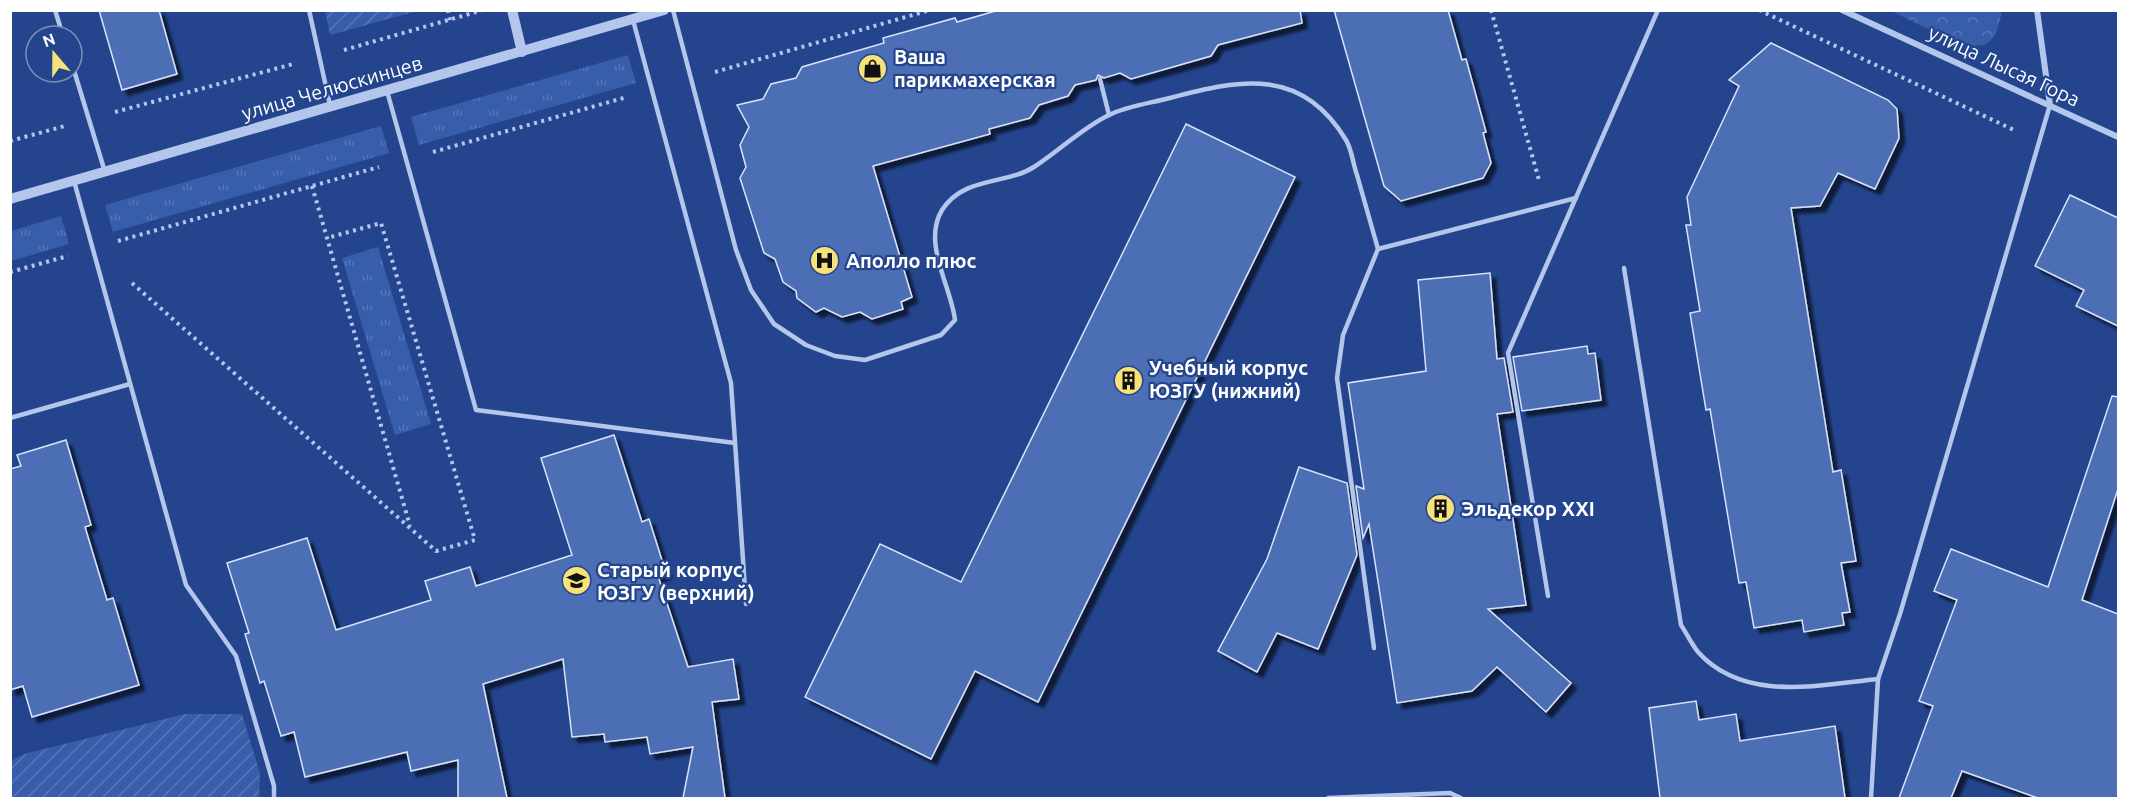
<svg xmlns="http://www.w3.org/2000/svg" width="2129" height="809" font-family="Ubuntu,sans-serif">
<defs>
<pattern id="grass-tufts" width="24" height="20" patternUnits="userSpaceOnUse" patternTransform="scale(1.5)"><rect width="24" height="20" fill="#385eab"/><path d="M3 7l-1-3M5 7V3M7 7l1-3M15 17l-1-3M17 17v-4M19 17l1-3" fill="none" stroke="#5676b8"/></pattern>
<pattern id="park-crowns" width="20" height="18" patternUnits="userSpaceOnUse" patternTransform="scale(1.5)"><rect width="20" height="18" fill="#385eab"/><path d="M2 6a3 3 0 1 1 6 0M12 15a3 3 0 1 1 6 0" fill="none" stroke="#5676b8"/></pattern>
<pattern id="garden-furrows" width="10" height="10" patternUnits="userSpaceOnUse" patternTransform="scale(1.5)"><rect width="10" height="10" fill="#385eab"/><path d="M-1 1l2-2M0 10L10 0M9 11l2-2" fill="none" stroke="#5676b8"/></pattern>
<filter id="shadow"><feDropShadow dx="5.5" dy="5.5" stdDeviation="1.5" flood-color="#0009"/></filter>
</defs>
<rect width="100%" height="100%" fill="#24458e"/>
<g fill="url(#grass-tufts)">
<path d="M628,55L636,83L419,145L411,117Z"/>
<path d="M381,126L389,153L113,232L105,205Z"/>
<path d="M61,216L69,244L11,261V231Z"/>
<path d="M378,247L431,424L395,435L342,258Z"/>
</g>
<path fill="url(#park-crowns)" d="M1891,11H2002C1999,22 1998,37 1986,44C1970,53 1909,19 1891,11Z"/>
<g fill="url(#garden-furrows)">
<path d="M325,10H417V11L330,35Z"/>
<path d="M185,714H242L260,773L259,798H12L11,761L24,754Z"/>
</g>
<g fill="#4c6eb5" stroke="#d9e3f8" stroke-width="1.5" filter="url(#shadow)">
<path d="M99,10H159L177,74L122,90Z"/>
<path d="M999,10H1300L1302,23L1218,45L1211,56L1131,79L1120,73L1104,78L1098,75L1096,80L1075,85L1068,96L1039,105L1030,118L989,129L990,134L873,166L912,297L901,302L903,309L872,319L860,312L842,317L824,308L816,312L797,298L796,291L783,282L775,259L764,253L740,178L746,167L740,145L749,127L737,105L763,99L771,84L796,78L802,67L884,43L883,38L955,18L957,22Z"/>
<path d="M1334,10H1448L1462,60L1466,59L1486,132L1483,133L1491,163L1483,178L1401,201L1384,186Z"/>
<path d="M1771,43L1888,100L1897,109L1899,138L1875,189L1838,173L1820,206L1791,208L1833,472L1841,470L1856,561L1841,563L1850,612L1842,613L1844,625L1804,632L1802,620L1754,628L1746,582L1739,583L1710,409L1706,410L1690,313L1700,311L1686,225H1691L1687,197L1739,86L1729,80Z"/>
<path d="M1186,124L1295,177L1038,702L975,671L931,759L805,697L880,544L961,582Z"/>
<path d="M2070,195L2118,218V326L2076,306L2084,290L2035,266Z"/>
<path d="M1490,273L1497,359L1504,358L1513,412L1497,414L1526,605L1488,609L1571,683L1546,712L1497,667L1472,691L1397,703L1369,524L1363,538L1356,486L1364,489L1348,383L1426,371L1418,280Z"/>
<path d="M1587,346L1588,354L1595,353L1601,400L1522,411L1513,357Z"/>
<path d="M2112,396L2118,397V489L2082,600L2118,614V798H2038L1962,771L1951,798H1899L1933,706L1919,701L1957,600L1934,591L1951,549L2048,587Z"/>
<path d="M614,435L642,522L649,519L666,573L658,576L688,667L733,659L739,699L712,702L725,798H683L693,747L650,754L647,737L605,742L604,734L572,737L563,659L483,684L507,798H458V760L411,771L407,752L305,777L294,732L281,736L264,681L260,683L245,634L249,633L227,563L307,538L336,630L431,600L425,581L470,567L476,586L572,555L541,458Z"/>
<path d="M66,440L91,525L85,527L107,600L113,598L139,685L32,717L23,686L10,690V469L21,466L17,455Z"/>
<path d="M1299,467L1347,483L1357,555L1318,649L1277,633L1257,672L1218,651L1267,559Z"/>
<path d="M1696,701L1699,720L1736,714L1740,741L1835,726L1845,798H1660L1649,708Z"/>
</g>
<g fill="none" stroke-linecap="round" stroke-linejoin="round">
<g stroke="#b4c6eb" stroke-width="4" stroke-dasharray="3 4.5" stroke-linecap="butt">
<path d="M448,10L450,20"/>
<path d="M1491,10L1539,180"/>
<path d="M1759,10L2014,130"/>
<path d="M344,50L483,10"/>
<path d="M715,72L930,10"/>
<path d="M115,112L293,64"/>
<path d="M10,141L65,126"/>
<path d="M433,152L627,97"/>
<path d="M312,186L410,526"/>
<path d="M118,241L379,167"/>
<path d="M10,272L68,256"/>
<path d="M132,283L436,551L475,540L381,223L327,238"/>
</g>
<g stroke="#b4c6eb" stroke-width="4.5">
<path d="M55,10L63,36"/>
<path d="M309,10L330,105"/>
<path d="M673,10L736,250L751,290L774,324L806,345L835,356L865,360L941,335L955,320C951,286 922,243 942,210C964,176 1006,185 1034,167C1059,151 1082,128 1109,115C1127,106 1151,103 1170,98C1241,79 1302,67 1346,140C1352,150 1353,164 1357,175C1364,199 1371,224 1378,249L1576,198"/>
<path d="M633,20L731,383L746,604"/>
<path d="M72,64L105,172"/>
<path d="M1100,79L1109,115"/>
<path d="M387,91L476,410L735,443"/>
<path d="M74,181L186,585L236,656L274,786V798"/>
<path d="M1624,268L1681,625C1687,634 1692,645 1698,652C1744,703 1819,685 1878,679"/>
<path d="M10,418L130,384"/>
<path d="M1548,596L1508,353L1658,10"/>
<path d="M1374,648L1337,378L1343,335L1378,249"/>
<path d="M1328,798L1450,793L1461,798"/>
<path d="M1871,798L1878,679L1900,614L2050,105"/>
</g>
<g stroke="#b4c6eb" stroke-width="6">
<path d="M1842,10L2118,137"/>
<path d="M2037,10L2050,105"/>
</g>
<g stroke="#b4c6eb" stroke-width="10">
<path d="M512,10L522,52"/>
<path d="M10,199L664,10"/>
</g>
</g>
<defs>
<symbol id="shop-disc" viewBox="-11 -11 22 22"><circle r="9.5" fill="#f6e278" stroke="#24458e"/><path d="M-5-2.5h2.3a2.7 3.5 0 0 1 5.4 0H5L5.5 6h-11ZM-1.5-2.5h3a1.5 2.3 0 0 0-3 0Z" fill="#111"/></symbol>
<symbol id="hospital-disc" viewBox="-11 -11 22 22"><circle r="9.5" fill="#f6e278" stroke="#24458e"/><path d="M-5-5h3v3.5h4V-5h3V5h-3V1.5h-4V5h-3Z" fill="#111"/></symbol>
<symbol id="building-disc" viewBox="-11 -11 22 22"><circle r="9.5" fill="#f6e278" stroke="#24458e"/><path d="M-4-6H4V6H1V3H-1V6H-4ZM-2.5-4.3h1.7v1.8h-1.7ZM.8-4.3h1.7v1.8H.8ZM-2.5-1h1.7V.8h-1.7ZM.8-1h1.7V.8H.8Z" fill="#111"/></symbol>
<symbol id="university-disc" viewBox="-11 -11 22 22"><circle r="9.5" fill="#f6e278" stroke="#24458e"/><path d="M0-5L7-2L0 1L-7-2ZM-4 1L0 2.5L4 1V4Q0 6-4 4Z" fill="#111"/></symbol>
</defs>
<g fill-rule="evenodd">
<use href="#shop-disc" x="856" y="52" width="33" height="33"/>
<use href="#hospital-disc" x="808" y="244" width="33" height="33"/>
<use href="#building-disc" x="1112" y="364" width="33" height="33"/>
<use href="#building-disc" x="1424" y="492" width="33" height="33"/>
<use href="#university-disc" x="560" y="564" width="33" height="33"/>
</g>
<g text-anchor="middle" stroke-width="4.5" stroke-linejoin="round" paint-order="stroke">
<g font-size="20" font-weight="bold" fill="#fff" stroke="#24458e" text-anchor="start">
<text x="894" y="64">Ваша<tspan x="894" dy="23">парикмахерская</tspan></text>
<text x="846" y="268">Аполло плюс</text>
<text x="1149" y="375">Учебный корпус<tspan x="1149" dy="23">ЮЗГУ (нижний)</tspan></text>
<text x="1461" y="516">Эльдекор XXI</text>
<text x="597" y="577">Старый корпус<tspan x="597" dy="23">ЮЗГУ (верхний)</tspan></text>
</g>
<g font-size="20" fill="#fff" stroke="#24458e">
<text transform="translate(2004 66) rotate(25)" y="7">улица Лысая Гора</text>
<text transform="translate(332 88) rotate(-16)" y="7">улица Челюскинцев</text>
</g>
</g>
<rect width="2129" height="809" fill="none" stroke="#ffffff" stroke-width="24"/>
<g transform="translate(54 54) rotate(340)"><circle r="28" fill="#24458e" stroke="#7c8fbb" stroke-width="1.5"/>
<path d="M0-4.5L10 22L0 15L-10 22Z" fill="#f6e278"/>
<text y="-9" font-size="16" font-weight="bold" text-anchor="middle" fill="#ffffff">N</text>
</g>
</svg>
